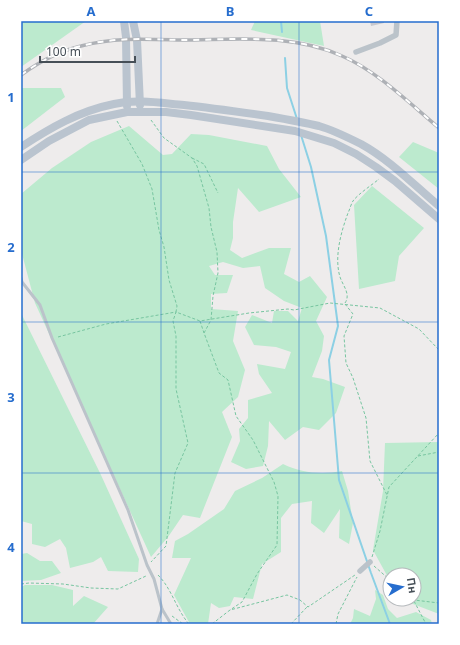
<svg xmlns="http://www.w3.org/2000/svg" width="460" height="645" font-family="'Noto Sans',sans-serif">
<rect width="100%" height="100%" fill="#eeecec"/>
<g fill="#bceace">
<path d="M21,21H86L21,67Z"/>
<path d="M255,21H320L324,46L251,30Z"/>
<path d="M21,88H61L65,97L21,131Z"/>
<path d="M129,126L163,155L172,154L191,134L209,135L267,146L279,169L301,197L259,212L238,188L233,222V238L230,250L242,258L269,248H291L284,274L299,282L310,276L327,297L316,321L324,336L322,351L312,377L323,379L345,387L336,413L319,430L303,427L285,440L269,421L268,446L263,466L246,469L231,462L240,441L239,429L248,418V400L272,393L259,374L257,364L285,369L291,352L276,347L254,345L245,327L252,315L272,323L274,311H288L298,321L302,308L284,301L265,288L260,266L243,268L223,262L209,266L215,275H233L227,293L211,294V309L238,311L233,341L245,370L238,397L222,412L232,437L200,518L183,515L168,537L151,557L35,303L21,250V194L52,168L91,142Z"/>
<path d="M413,142L439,153V189L399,157Z"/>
<path d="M372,186L424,228L399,256L395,281L359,289L354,205Z"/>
<path d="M21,313L101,475L139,559L138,572L108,571L101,557L93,562L70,568L66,548L60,539L45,547L32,544V524L21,521Z"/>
<path d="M439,442V614L400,599H414V575H390V581L373,550L383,491L385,443Z"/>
<path d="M283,464C302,473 321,475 342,471L348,491L353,523L349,544L339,538L340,509L324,533L311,523L312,501L292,504L281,518V552L262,564L253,599L234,597L230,606L219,608L211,603L208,624H190L174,595L191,558H172L175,541L188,534L224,509L235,491L262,478Z"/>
<path d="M27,553L40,561H52L61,573L41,580L21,581V554Z"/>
<path d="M25,585H52L73,590V606L84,596L108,607L93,624H21V587Z"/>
<path d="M375,590L383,595L388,609L397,618L416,612L431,620L432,624H350L353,618L354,609L370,616L376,599Z"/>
</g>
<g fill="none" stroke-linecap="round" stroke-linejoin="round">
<g stroke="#8cd0e4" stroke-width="2">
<path d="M281,21L282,32"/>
<path d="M285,58L287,88L297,119"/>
<path d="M301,135L311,167L326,236L338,326L329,360L339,480L371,573L390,624"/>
</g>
</g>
<path fill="#c7c8ce" d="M370,21H384V23L371,26Z"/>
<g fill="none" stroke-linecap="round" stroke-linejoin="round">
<g stroke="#77c5a0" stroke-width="1" stroke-dasharray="3 2" stroke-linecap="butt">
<path d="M151,120L164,138L192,158L197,166L209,208L211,227L217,252L218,273L213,296L211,320L204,333L219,373L228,380L236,416L253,440L274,482L278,496L277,545L257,574L242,602L230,610"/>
<path d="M117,121L142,164L152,189L159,230L164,247L169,280L177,306L176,312L200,321L249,313L288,309L294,310L330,303L380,308L419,329L439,350"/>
<path d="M192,158L204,164L218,193"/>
<path d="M345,303C351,294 343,286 340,277C334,257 341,232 348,213C350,209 351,204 353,201C358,194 372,185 379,179"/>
<path d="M345,304L353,314L344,336L346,363L353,378L366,418L370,461L387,495"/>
<path d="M200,321L204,333"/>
<path d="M58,337L106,324L176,312L173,321L176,336V389L188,443L175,473L166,546L151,562"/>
<path d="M418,456L439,452"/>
<path d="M372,557L380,531L389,487L439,433"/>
<path d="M374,566L390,580"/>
<path d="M158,575C172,589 176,609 189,624"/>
<path d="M21,584L29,583L63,584L91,588L118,589L146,576"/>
<path d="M412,599L414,600L439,603"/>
<path d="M414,601L426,624"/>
<path d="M172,616L183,624"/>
<path d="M212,624L230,610L287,595L300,600L308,607L355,575"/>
<path d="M291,624L307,607"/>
<path d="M336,624L338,614L357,577"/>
</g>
<g stroke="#bbc3ca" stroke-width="3">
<path d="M21,278L22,282L40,305L52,338L128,510L147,565L154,579L162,609L157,624"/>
<path d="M162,609L171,624"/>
</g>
<g stroke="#bbc3ca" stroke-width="5.5">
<path d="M356,52L380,43L396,35L397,21"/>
<path d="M360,571L370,562"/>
</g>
<g stroke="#bac4cf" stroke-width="8">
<path d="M124,21L126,37L127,106"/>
<path d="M133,21L137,40L140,105"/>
<path d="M21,147C50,128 79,111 114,104C137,99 160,103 184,105C212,108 240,112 268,116C285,119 302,122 319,126C333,130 347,137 361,144C390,160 414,185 439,206"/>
<path d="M21,160L49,141L89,120L127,112H166L191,115L295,131L334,143L356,154L376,167L395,181L439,219"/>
</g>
<defs>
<path id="rail" d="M21,75C39,62 59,51 81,46C113,37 148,39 180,40C234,40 291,33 342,56C377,71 409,103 439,128"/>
</defs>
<use href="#rail" stroke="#aeb1b6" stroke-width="3.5"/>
<use href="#rail" stroke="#fff" stroke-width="2" stroke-dasharray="6" stroke-linecap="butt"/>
</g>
<path fill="none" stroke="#266dce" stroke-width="1" stroke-opacity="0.55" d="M161,21V624M299,21V624M21,172H439M21,322H439M21,473H439"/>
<rect width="460" height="645" fill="none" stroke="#ffffff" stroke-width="44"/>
<g transform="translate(402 587) rotate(81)"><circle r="19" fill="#ffffff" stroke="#b5b9bc"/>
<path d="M0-3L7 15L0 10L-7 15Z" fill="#266dce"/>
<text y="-6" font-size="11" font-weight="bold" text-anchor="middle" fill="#464f57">Пн</text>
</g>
<path d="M40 56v6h95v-6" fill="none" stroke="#464f57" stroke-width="2"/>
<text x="46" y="56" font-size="12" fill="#464f57" stroke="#ffffff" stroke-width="3" paint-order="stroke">100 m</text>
<rect x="22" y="22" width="416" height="601" fill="none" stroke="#266dce" stroke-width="1.5"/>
<g font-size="13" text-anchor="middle" font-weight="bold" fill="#266dce">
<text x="91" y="16">A</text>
<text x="230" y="16">B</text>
<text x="369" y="16">C</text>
<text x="11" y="102">1</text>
<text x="11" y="252">2</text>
<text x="11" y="402">3</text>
<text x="11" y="552">4</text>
</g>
</svg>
